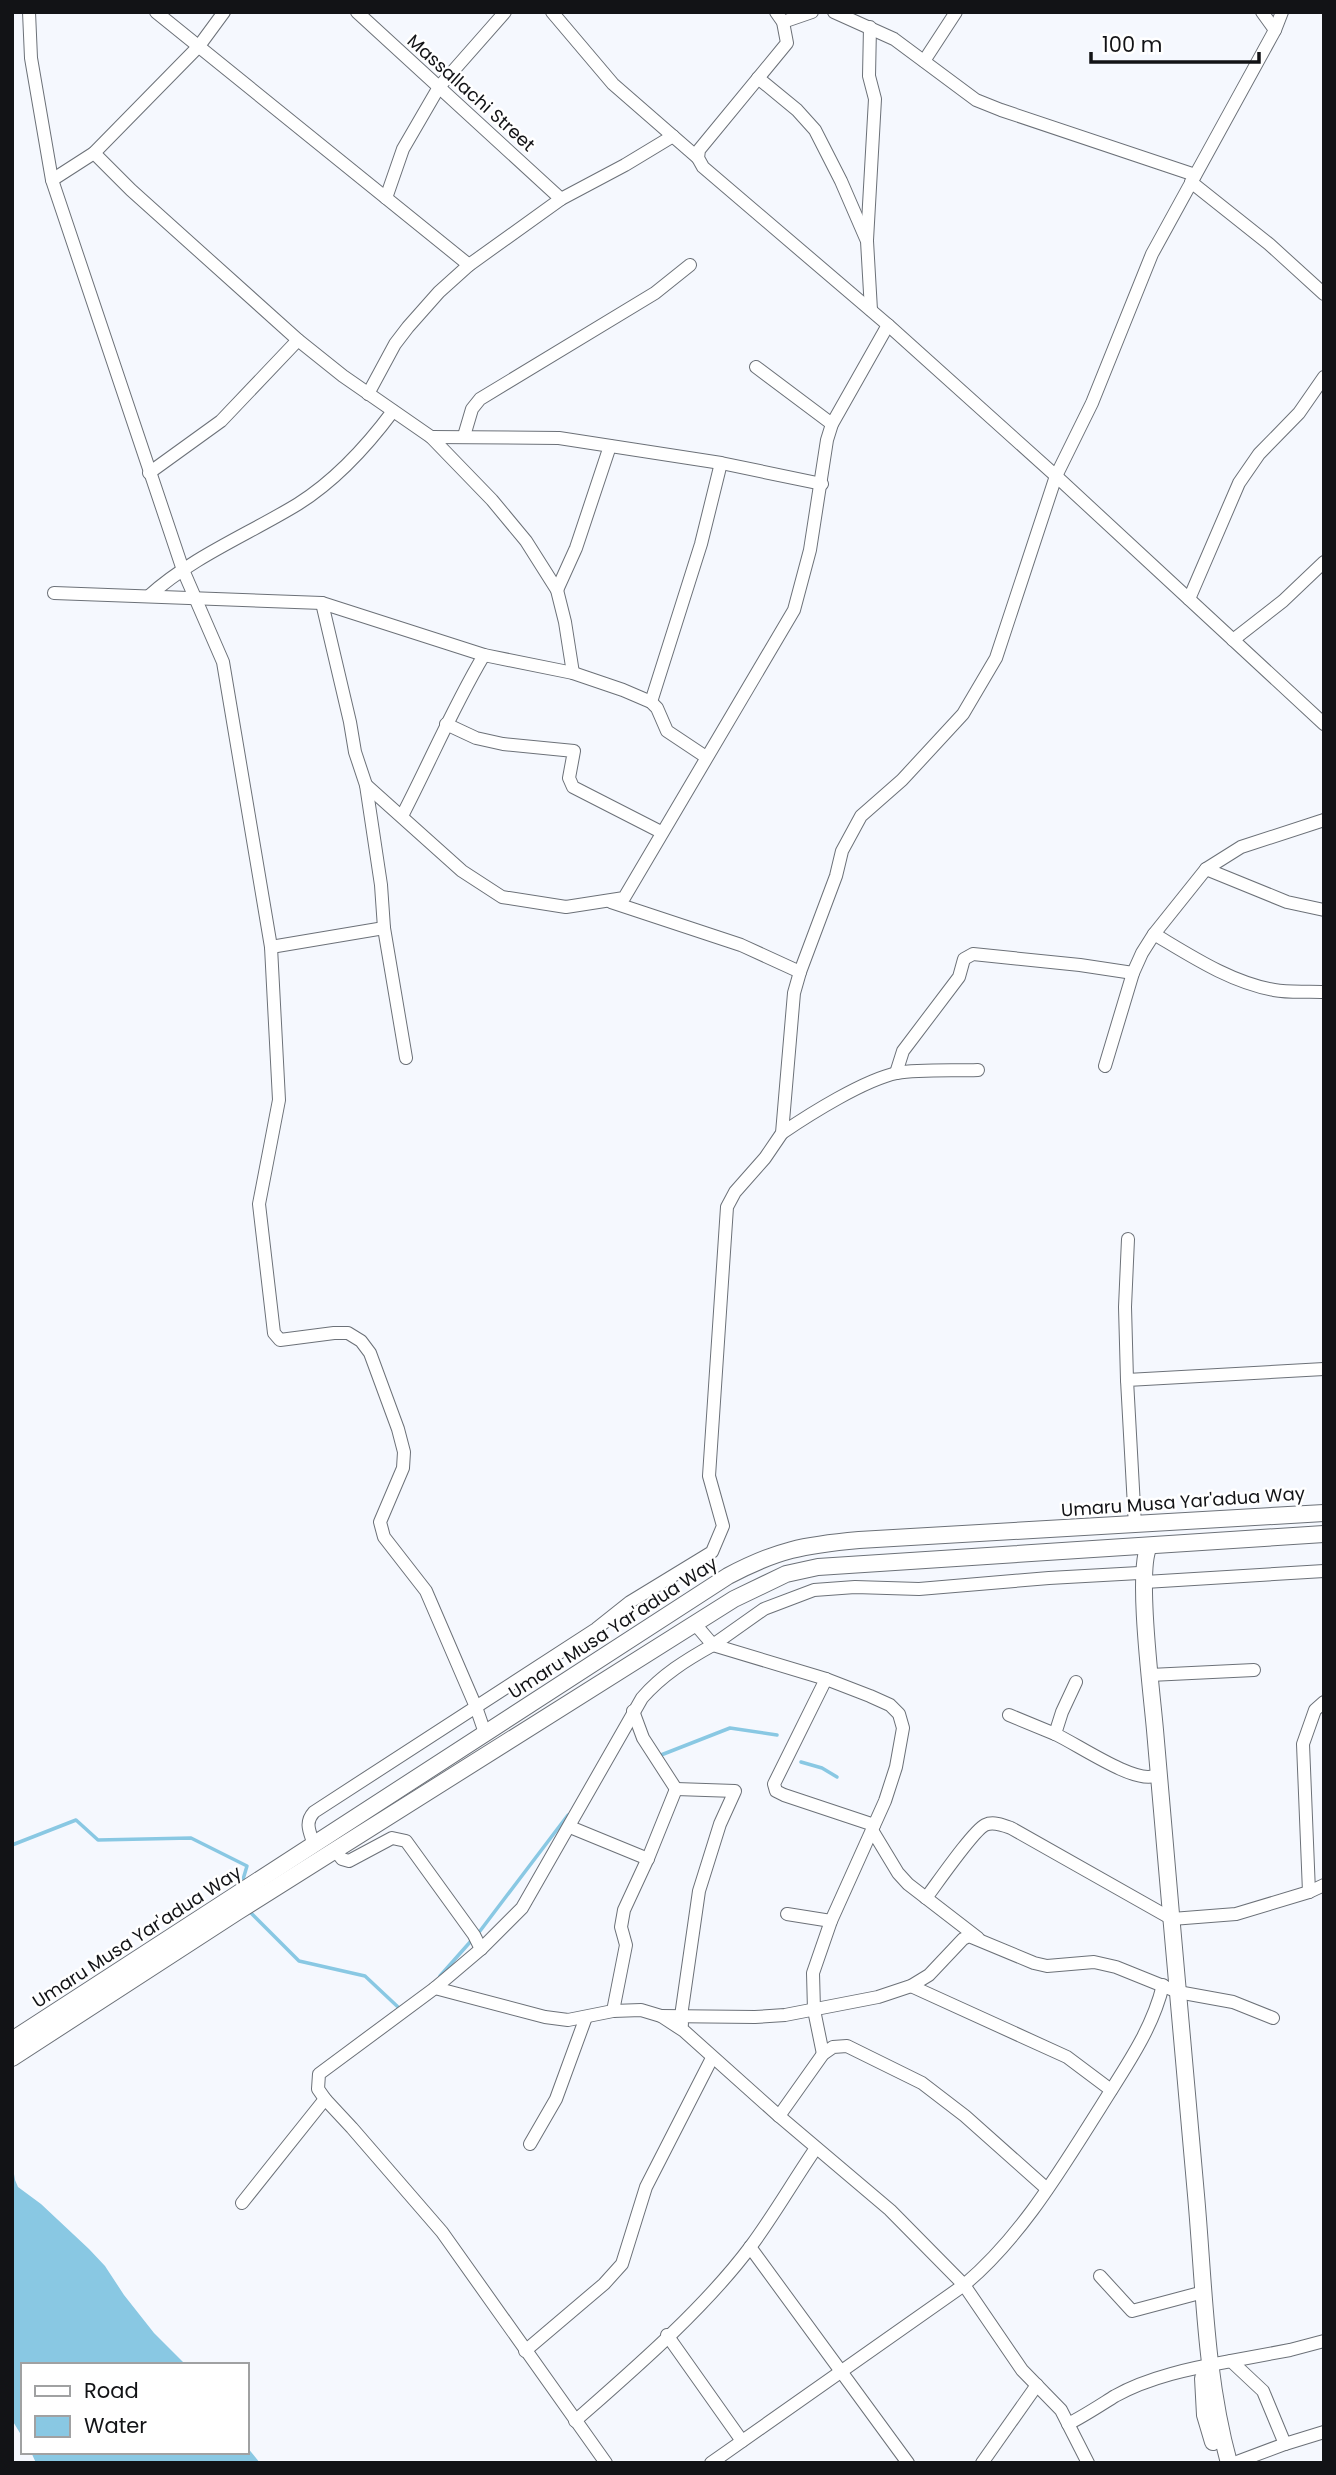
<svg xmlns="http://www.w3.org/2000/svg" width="1336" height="2475" font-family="Poppins,sans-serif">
<rect width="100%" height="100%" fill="#f5f8fe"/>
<g fill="#89c8e3">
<path d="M12,2162L15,2180L18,2187L41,2204L89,2249L105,2266L124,2295L154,2333L186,2365H23V2438L12,2420Z"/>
<path d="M247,2447L260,2463H36L31,2452H247Z"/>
</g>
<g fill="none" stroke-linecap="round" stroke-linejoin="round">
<g stroke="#89c8e3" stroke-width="3.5">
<path d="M661,1755L730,1728L777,1735"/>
<path d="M801,1762L822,1768L837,1777"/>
<path d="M12,1845L76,1820L98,1840L191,1838L247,1866L241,1886"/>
<path d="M249,1911L299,1961L365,1976L398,2007"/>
<path d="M480,1931L568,1815"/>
<path d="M440,1976L471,1941"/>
</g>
<defs>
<g id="minor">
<path d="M29,12L31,58L52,180L183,570L223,662L271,947L279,1100L259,1204L274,1333L280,1340L334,1333H348L361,1341L370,1353L398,1429L404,1452L403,1468L380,1522L384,1537L426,1591L476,1707L485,1733"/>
<path d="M156,12L469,265"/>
<path d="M357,12L561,199"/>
<path d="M552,12L613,84L698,158"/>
<path d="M776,12L783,22L787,43L699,150L698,158L703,167L888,325L1056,476L1324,724"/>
<path d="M834,12L894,39L976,100L1001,110L1195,175"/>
<path d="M1262,12L1275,30"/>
<path d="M783,22L812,12"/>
<path d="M924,61L956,12"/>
<path d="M758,78L797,110L815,130L841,181L867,241L871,310"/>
<path d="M94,153L131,190L298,340L343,376L431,437L492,500L526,541L557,590L565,622L573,673"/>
<path d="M52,180L94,153L199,46L224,12"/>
<path d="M1191,182L1269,244L1324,294"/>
<path d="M386,198L403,149L439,87L505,12"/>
<path d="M867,240L875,99L869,76L870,27"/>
<path d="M756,367L832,424"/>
<path d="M368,394L395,344L408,327L439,292L469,265L561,199L625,165L673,136"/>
<path d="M464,436L472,409L480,399L655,293L690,265"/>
<path d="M431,437L559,438L721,463L822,484"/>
<path d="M149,473L221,421L298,340"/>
<path d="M557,590L576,548L610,446"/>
<path d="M54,593L322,603L484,655L573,673L623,690L651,702L657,708L667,731L706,757"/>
<path d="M149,596C192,557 249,534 298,504C336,480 367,446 393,411"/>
<path d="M1189,599L1239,483L1259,454L1299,413L1324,377"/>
<path d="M322,603L350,722L355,752L366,785L381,885L384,928L406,1058"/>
<path d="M1233,640L1283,601L1324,562"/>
<path d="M651,702L701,544L721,463"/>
<path d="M446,724L476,738L503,744L574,751L569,778L573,787L661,832"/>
<path d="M366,785L462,871L502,897L566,907L624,898L794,610L810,550L827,440L832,424L888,325"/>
<path d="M402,816C430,762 453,707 484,655"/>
<path d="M1206,869L1287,902L1324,910"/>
<path d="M611,902L741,945L800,972"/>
<path d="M1154,934C1191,956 1230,982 1274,990C1290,993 1307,991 1324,992"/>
<path d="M271,947L384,928"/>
<path d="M1105,1066L1133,973L1142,953L1154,934L1206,869L1241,847L1324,820"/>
<path d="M896,1073L903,1051L959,977L964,959L973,954L1080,965L1133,973"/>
<path d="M782,1133C810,1114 864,1080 897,1073C919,1069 954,1071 978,1070"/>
<path d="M1127,1380L1125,1307L1128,1239"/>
<path d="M1135,1525L1127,1380L1324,1369"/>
<path d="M1145,1582L1324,1571"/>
<path d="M1150,1675L1254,1670"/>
<path d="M826,1679L774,1784L776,1791L784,1795L874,1825"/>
<path d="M1076,1682L1062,1712L1055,1734C1077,1744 1133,1783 1154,1776"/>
<path d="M633,1711L643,1738L676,1789"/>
<path d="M1009,1715L1055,1734"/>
<path d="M676,1789L735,1791L720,1824L699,1891L681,2016L682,2024"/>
<path d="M570,1827L648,1859"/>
<path d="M872,1830L898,1873L908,1884L978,1938"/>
<path d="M314,1845C310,1832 304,1823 314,1812L596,1629L630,1602L712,1552L723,1526L709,1476L727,1207L735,1192L765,1158L782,1133L794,993L800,972L836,876L842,851L861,816L902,780L963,714L996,658L1056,476L1092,403L1152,254L1275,30L1282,12"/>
<path d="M335,1850L342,1859L349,1861L392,1838L406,1841L474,1935L481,1949"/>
<path d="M1309,1892L1303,1744L1315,1710L1324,1702"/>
<path d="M926,1898C936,1885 973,1831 985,1825C993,1821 1003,1825 1011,1828L1172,1919L1236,1914L1309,1892L1324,1885"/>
<path d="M787,1914L831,1921"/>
<path d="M911,1986L1067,2057L1111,2090"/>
<path d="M435,1988L545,2017L568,2020L613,2011L641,2010L661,2016L684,2031L779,2116L890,2210L964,2285L1022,2370L1061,2410L1088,2463"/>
<path d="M613,2011L626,1945L621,1927L624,1910L649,1856L676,1789"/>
<path d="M661,2016L755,2017L785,2015L878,1997L911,1986L929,1975L963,1939L969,1936L1034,1963L1047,1966L1094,1962L1116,1967L1178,1992L1233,2002L1273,2018"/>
<path d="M823,2054L814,2010L813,1973L831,1921L885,1801L896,1767L903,1728L899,1714L890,1705L870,1696L826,1679L713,1645L764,1609L814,1590L855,1587L919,1589L1049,1578L1139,1573"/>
<path d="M779,2116L823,2054L833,2047L847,2046L922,2083L965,2116L1047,2189"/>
<path d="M530,2144L556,2099L586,2017"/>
<path d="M242,2203L325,2099"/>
<path d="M750,2247L908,2463"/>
<path d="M1100,2276L1132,2311L1196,2294"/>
<path d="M667,2335L742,2441"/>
<path d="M525,2351L604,2284L622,2264L646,2187L712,2058"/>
<path d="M1231,2361L1290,2350L1324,2341"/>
<path d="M575,2421C633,2370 704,2309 751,2246C774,2215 794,2180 816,2148"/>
<path d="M1068,2424C1084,2416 1099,2406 1115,2396C1149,2377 1192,2368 1231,2361L1263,2391L1285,2444L1234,2463"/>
<path d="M1285,2444L1324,2432"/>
<path d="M606,2463L442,2232L352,2128L325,2099L318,2089L319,2074L435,1988L481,1949L522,1908L642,1698C662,1675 686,1660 713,1645L695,1624"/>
<path d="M711,2463L964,2285C1021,2237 1060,2171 1100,2108C1124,2069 1152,2031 1163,1985"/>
<path d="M982,2463L1037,2385"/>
</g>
<g id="major">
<path d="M1149,1546C1136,1571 1152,1695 1155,1730C1169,1885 1181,2040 1196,2195C1204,2284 1205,2376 1229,2463"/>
<path d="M12,2040L728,1576C777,1550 804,1545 859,1540L1324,1513"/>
<path d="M12,2058L237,1912L734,1599L786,1574L818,1567L1324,1534"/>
<path d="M1203,2378L1205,2415L1213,2442"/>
</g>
</defs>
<use href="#minor" stroke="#6c7178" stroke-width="14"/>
<use href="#major" stroke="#6c7178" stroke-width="18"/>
<use href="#minor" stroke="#fff" stroke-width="12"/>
<use href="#major" stroke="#fff" stroke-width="16"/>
</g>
<g text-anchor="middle" stroke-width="5" stroke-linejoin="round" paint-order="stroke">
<g font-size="18" fill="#121316" stroke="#fff">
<text transform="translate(471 93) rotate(42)" y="6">Massallachi Street</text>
<text transform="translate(1183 1502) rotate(-4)" y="6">Umaru Musa Yar'adua Way</text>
<text transform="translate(613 1628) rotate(-33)" y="6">Umaru Musa Yar'adua Way</text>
<text transform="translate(137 1937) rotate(-33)" y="6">Umaru Musa Yar'adua Way</text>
</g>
</g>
<rect width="1336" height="2475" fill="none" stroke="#121316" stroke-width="28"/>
<rect x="21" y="2363" width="228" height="91" fill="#ffffff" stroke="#a0a1a2" stroke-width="2"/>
<rect x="35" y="2386" width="35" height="10" fill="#ffffff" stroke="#a0a1a2" stroke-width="2"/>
<text x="84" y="2398" font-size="21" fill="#121316">Road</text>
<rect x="35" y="2416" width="35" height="21" fill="#89c8e3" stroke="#a0a1a2" stroke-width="2"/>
<text x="84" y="2433" font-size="21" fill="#121316">Water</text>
<path d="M1091 52v10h168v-10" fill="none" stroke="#121316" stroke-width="3.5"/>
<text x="1102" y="52" font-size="21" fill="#121316" stroke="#ffffff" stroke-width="5" paint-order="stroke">100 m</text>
</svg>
